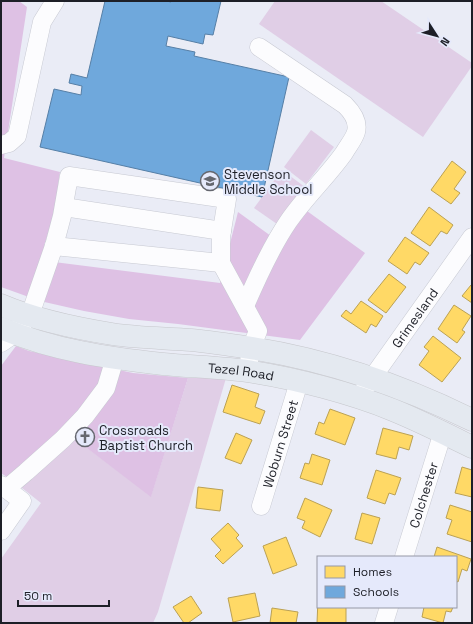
<svg xmlns="http://www.w3.org/2000/svg" width="473" height="624" font-family="'Space Grotesk',sans-serif">
<rect width="100%" height="100%" fill="#eaecf6"/>
<g fill="#e0cee6">
<path d="M275,1H381L472,63V66L423,137L259,24Z"/>
<path d="M311,130L334,147L306,184L284,167Z"/>
<path d="M282,170L305,187L277,224L254,208Z"/>
<path d="M188,378H226L158,612L153,623H1V559L41,503L17,484L71,436L151,496Z"/>
</g>
<g fill="#dec1e4">
<path d="M1,1H19L27,7L4,158L60,172L54,215L44,246L54,262L220,283L238,212L282,244L307,211L365,253L300,340L178,324L129,319L84,311L40,301L1,287Z"/>
<path d="M16,346L29,351L133,373L188,378L151,497L71,436L17,484L1,473V366Z"/>
</g>
<g fill="#ffd966" stroke="#bba153">
<path d="M452,161L466,172L454,189L460,193L451,204L431,190Z"/>
<path d="M429,207L453,225L447,234L441,231L430,246L411,233Z"/>
<path d="M405,237L429,253L420,265L415,262L407,274L388,261Z"/>
<path d="M389,274L406,287L386,313L368,300Z"/>
<path d="M471,285L472,286V303L462,296Z"/>
<path d="M361,301L383,316L376,327L371,324L366,333L341,316L346,310L351,314Z"/>
<path d="M454,305L471,316L462,330L465,332L457,343L438,329Z"/>
<path d="M433,336L461,358L442,382L419,365L429,351L424,347Z"/>
<path d="M232,385L259,394L255,407L265,411L260,424L223,412Z"/>
<path d="M330,409L355,418L345,445L315,434L319,422L324,424Z"/>
<path d="M383,428L413,436L409,450L399,447L396,459L376,454Z"/>
<path d="M236,433L252,440L241,464L225,458Z"/>
<path d="M312,454L330,460L322,485L300,478L305,463L309,464Z"/>
<path d="M462,467L472,470V497L455,493Z"/>
<path d="M376,470L401,478L395,495L389,493L385,504L367,498Z"/>
<path d="M198,487L223,490L220,511L196,508Z"/>
<path d="M305,498L332,510L320,537L302,528L305,521L297,518Z"/>
<path d="M450,505L472,512V542L447,534L452,520L446,518Z"/>
<path d="M362,513L380,518L372,544L355,539Z"/>
<path d="M228,523L239,535L236,538L243,546L223,564L215,556L221,550L211,539Z"/>
<path d="M286,537L297,565L273,574L263,546Z"/>
<path d="M437,547L471,559L467,571L462,569L458,582L456,581V557H434Z"/>
<path d="M255,593L260,616L233,622L228,598Z"/>
<path d="M191,596L202,613L188,623H184L173,607Z"/>
<path d="M318,599V607H346V623H317Z"/>
<path d="M424,607H453L451,612L446,611L443,623L422,617Z"/>
<path d="M272,608L298,612L296,623H270Z"/>
</g>
<path fill="#6fa8dc" stroke="#567fa6" d="M105,1H166L171,2V1H221L213,35L205,34L203,44L168,36L166,46L195,52L194,56L289,77L262,197L40,147L54,89L81,95L82,86L69,83L71,74L87,78Z"/>
<g fill="none" stroke-linecap="round" stroke-linejoin="round">
<defs>
<g id="minor">
<path d="M1,145L9,143L17,136L42,22L55,1"/>
<path d="M64,207L222,231"/>
<path d="M54,246L221,263"/>
<path d="M245,306C257,278 271,247 288,222C305,197 327,177 344,153C348,146 354,139 356,132C359,121 352,112 345,105L259,47"/>
<path d="M1,343L14,334L30,315L54,246L62,216L69,176L227,199L221,237V263L258,331L251,348L249,362"/>
<path id="s1" d="M365,388L472,237"/>
<path d="M1,485L22,501L1,531"/>
<path d="M6,489L26,472L63,439L85,416L106,388L115,358"/>
<path id="s2" d="M261,506L299,382"/>
<path id="s3" d="M404,557L443,432"/>
<path d="M384,623L389,607"/>
</g>
<g id="major">
<path d="M1,305C36,320 75,328 112,334C138,338 165,338 191,340C211,342 231,345 251,348C327,360 403,386 472,420"/>
<path id="s4" d="M1,328C52,350 108,358 163,364C193,367 223,367 253,372C297,379 351,393 393,410C420,421 446,434 472,447"/>
</g>
</defs>
<use href="#minor" stroke="#c7c9d2" stroke-width="19"/>
<use href="#major" stroke="#c6c7cc" stroke-width="23"/>
<use href="#minor" stroke="#fcfcfe" stroke-width="18"/>
<use href="#major" stroke="#e4e9f0" stroke-width="22"/>
</g>
<defs>
<symbol id="school-ring" viewBox="-11 -11 22 22"><circle r="9.5" fill="#e5e9fb" stroke="#65676f" stroke-width="1.5"/><path d="M0-5L7-2L0 1L-7-2ZM-4 1L0 2.5L4 1V4Q0 6-4 4Z" fill="#65676f"/></symbol>
<symbol id="church-ring" viewBox="-11 -11 22 22"><circle r="9.5" fill="#e5e9fb" stroke="#65676f" stroke-width="1.5"/><path d="M-1.2-6h2.4v3.5h3.3v2.4h-3.3V6h-2.4V-.1h-3.3v-2.4h3.3Z" fill="#65676f"/></symbol>
</defs>
<g fill-rule="evenodd">
<use href="#school-ring" x="199" y="170" width="22" height="22"/>
<use href="#church-ring" x="74" y="426" width="22" height="22"/>
</g>
<g text-anchor="middle" stroke-width="4" stroke-linejoin="round" paint-order="stroke">
<g font-size="13" fill="#1d1f27" stroke="#e5e9fb" text-anchor="start">
<text x="224" y="179">Stevenson<tspan x="224" dy="15">Middle School</tspan></text>
<text x="99" y="435">Crossroads<tspan x="99" dy="15">Baptist Church</tspan></text>
</g>
<g font-size="13" fill="#1d1f27" stroke="#e5e9fb">
<text dy="5" stroke="none"><textPath href="#s1" startOffset="86">Grimesland</textPath></text>
<text dy="5" stroke="none"><textPath href="#s4" startOffset="245">Tezel Road</textPath></text>
<text dy="5" stroke="none"><textPath href="#s2" startOffset="65">Woburn Street</textPath></text>
<text dy="5" stroke="none"><textPath href="#s3" startOffset="65">Colchester</textPath></text>
</g>
</g>
<rect width="473" height="624" fill="none" stroke="#1d1f27" stroke-width="4"/>
<rect x="317" y="556" width="140" height="52" fill="#e5e9fb" stroke="#9598a6"/>
<rect x="325" y="566" width="20" height="12" fill="#ffd966" stroke="#9598a6"/>
<text x="353" y="576" font-size="12" fill="#1d1f27">Homes</text>
<rect x="325" y="586" width="20" height="12" fill="#6fa8dc" stroke="#9598a6"/>
<text x="353" y="596" font-size="12" fill="#1d1f27">Schools</text>
<g transform="translate(437 36) rotate(126)" stroke="#e5e9fb" stroke-width="3" paint-order="stroke">
<path d="M0-3L7 15L0 10L-7 15Z" fill="#1d1f27"/>
<text y="-6" font-size="11" font-weight="bold" text-anchor="middle" fill="#1d1f27">N</text>
</g>
<path d="M18 600v6h91v-6" fill="none" stroke="#1d1f27" stroke-width="2"/>
<text x="24" y="600" font-size="12" fill="#1d1f27" stroke="#e5e9fb" stroke-width="3" paint-order="stroke">50 m</text>
</svg>
